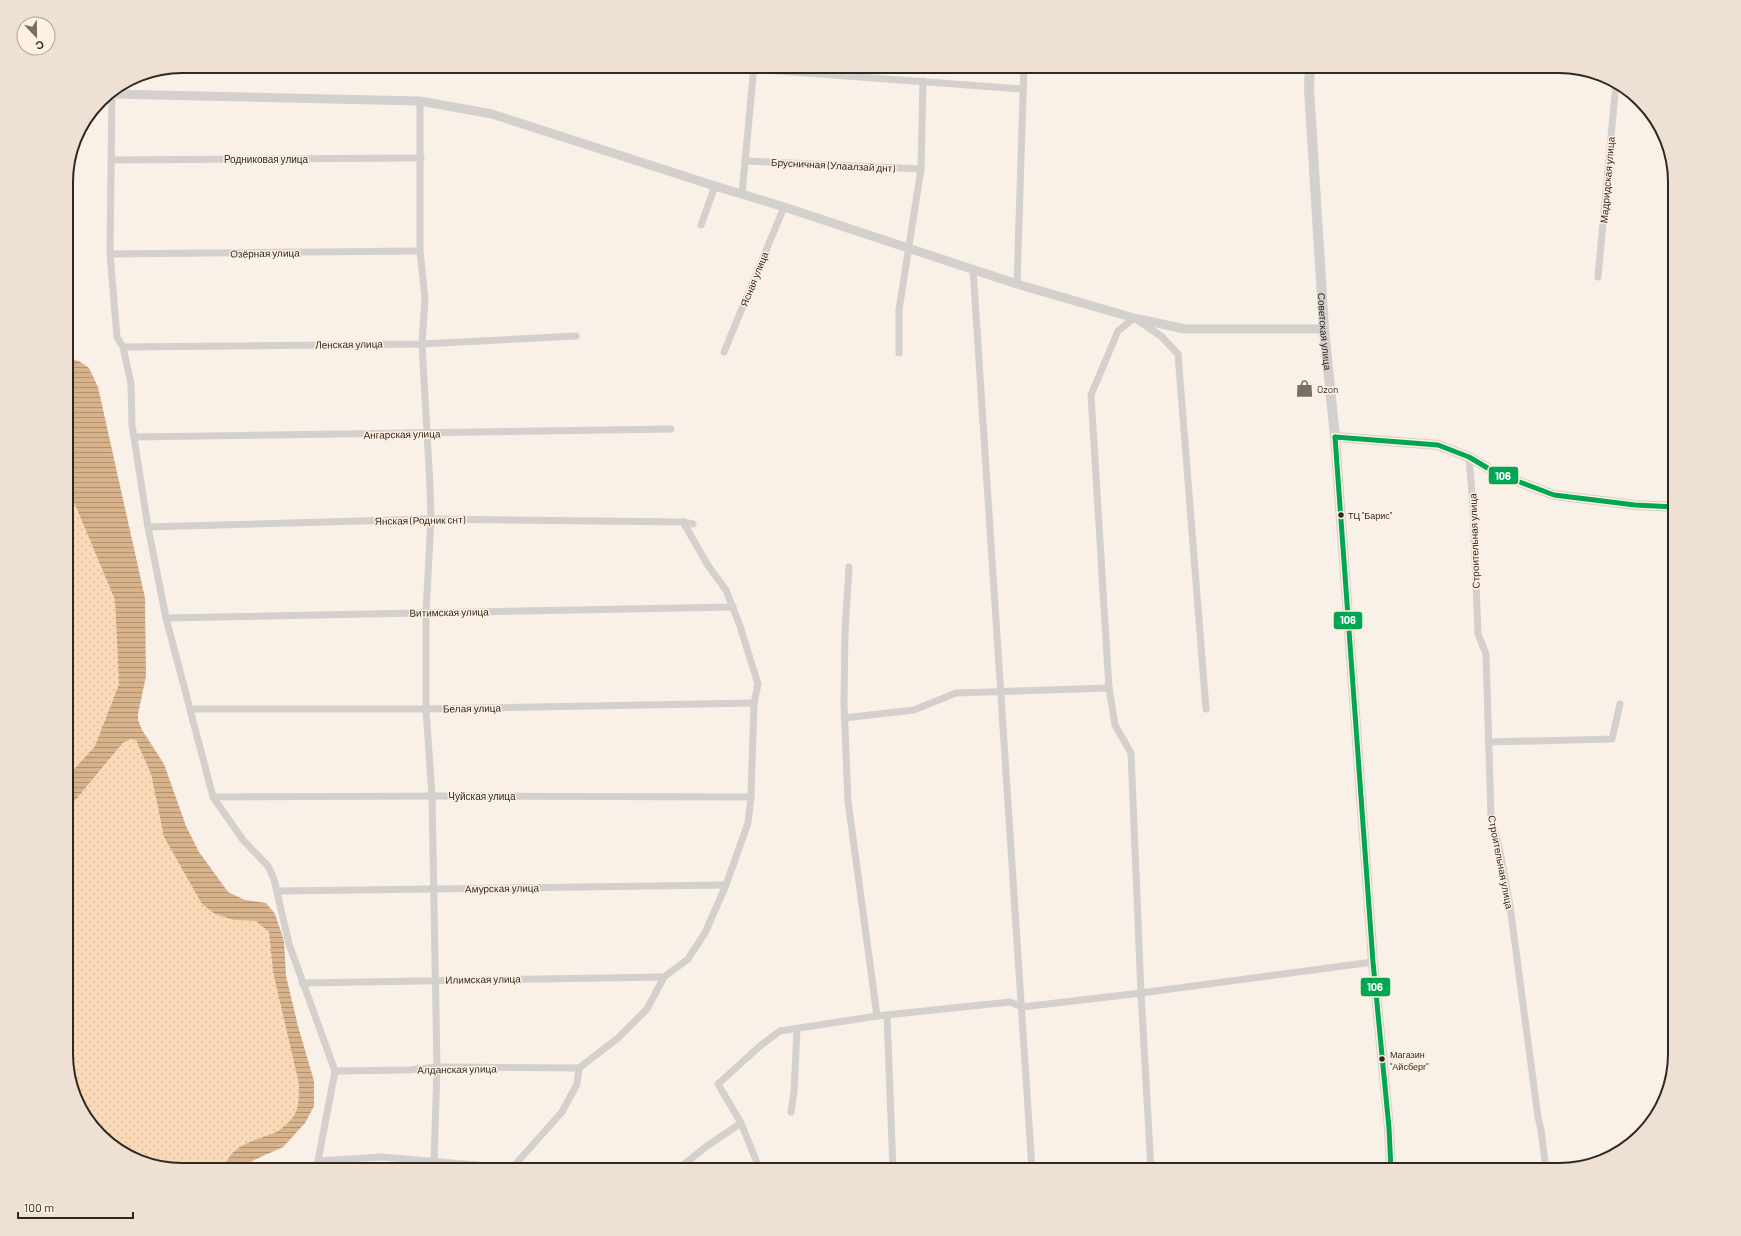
<svg xmlns="http://www.w3.org/2000/svg" width="1741" height="1236" font-family="Barlow,sans-serif">
<defs>
<pattern id="grass-dots" width="8" height="8" patternUnits="userSpaceOnUse"><rect width="8" height="8" fill="#fad9b9"/><path d="M2 2h.1M6 6h.1" fill="none" stroke="#d7ba9f" stroke-width="1.8" stroke-linecap="round"/></pattern>
<pattern id="water-rules" width="6" height="5" patternUnits="userSpaceOnUse"><rect width="6" height="5" fill="#d8b28b"/><path d="M0 2.5h6" fill="none" stroke="#b09171"/></pattern>
</defs>
<rect width="100%" height="100%" fill="#f9f0e8"/>
<g fill="url(#grass-dots)">
<path d="M66,483L115,600L119,684L95,746L66,778Z"/>
<path d="M131,739L136,740L151,774L164,837L202,903L216,914L234,920L256,921L269,932L273,972L299,1084C299,1095 299,1109 293,1117C289,1122 282,1129 276,1132C259,1140 225,1145 226,1170H182L145,1164L112,1146L78,1106L66,1061V814L72,804L124,743Z"/>
</g>
<path fill="url(#water-rules)" d="M66,359L79,361L89,368L98,387L145,598L146,676L138,714V720L142,730L164,764L186,826L199,852L228,892L245,900L266,903L275,914L284,941L286,976L298,1026L314,1081V1106L305,1123L283,1147L252,1161L247,1170H226C225,1145 259,1140 276,1132C282,1129 289,1122 293,1117C299,1109 299,1095 299,1084L273,972L269,932L256,921L234,920L215,914L202,904L164,837L151,774L136,740L131,739L123,743L72,804L66,814V778L95,746L119,684L115,600L66,483Z"/>
<g fill="none" stroke-linecap="round" stroke-linejoin="round">
<g stroke="#d3d0ce" stroke-width="7">
<path d="M711,66L1022,89"/>
<path d="M114,91L112,94L110,254L117,337L123,347L131,384L132,425L148,527L166,618L213,797L243,840L268,866L274,879L289,944L335,1071L318,1161L314,1170"/>
<path d="M420,101V251L425,299L422,344L430,486L431,519L426,612V709L432,796L437,1067L434,1161"/>
<path d="M111,160L421,158"/>
<path d="M745,161L921,169"/>
<path d="M742,194L754,66"/>
<path d="M701,225L715,186"/>
<path d="M110,254L420,251"/>
<path d="M973,269L1032,1170"/>
<path d="M1598,277L1616,83"/>
<path d="M1017,284L1024,66"/>
<path d="M123,347L422,344L576,336"/>
<path d="M724,352L784,207"/>
<path d="M899,353V310L921,169L923,81"/>
<path d="M134,437L671,429"/>
<path d="M1469,457L1473,506L1478,634L1486,654L1491,817L1500,852L1510,906L1538,1117L1541,1130L1546,1170"/>
<path d="M148,527L431,519L683,522L693,524"/>
<path d="M849,567L845,631L844,704L848,801L877,1016"/>
<path d="M166,618L733,607"/>
<path d="M190,709H426L754,703"/>
<path d="M844,718L914,710L956,693L1109,688"/>
<path d="M1488,742L1612,739L1620,704"/>
<path d="M213,797L458,796L751,797"/>
<path d="M278,891L726,885"/>
<path d="M302,983L664,977"/>
<path d="M887,1015L893,1170"/>
<path d="M335,1071L409,1070L437,1067L579,1068"/>
<path d="M791,1112L794,1092L797,1029"/>
<path d="M318,1161L381,1157L512,1168L511,1170"/>
<path d="M512,1168L562,1112L577,1084L579,1068L618,1038L647,1009L664,977L688,959L705,933L726,885L748,823L751,797L754,703L758,684L740,626L726,590L709,567L683,522"/>
<path d="M677,1170L707,1146L741,1123"/>
<path d="M760,1170L741,1123L718,1084L760,1046L780,1031L877,1016L1010,1002L1022,1007L1141,993L1373,962"/>
<path d="M1151,1170L1141,993L1131,753L1115,725L1109,688L1091,395L1118,331L1134,318L1161,336L1178,354L1206,709"/>
</g>
<path stroke="#d3d0ce" stroke-width="9" d="M111,92L112,94L420,101L492,114L715,186L784,207L1017,284L1134,318L1185,329H1324"/>
<g stroke="#d3d0ce" stroke-width="10">
<path id="s1" d="M1310,66L1309,89L1324,329L1335,437L1373,962L1389,1128L1391,1170"/>
<path d="M1335,437L1438,445L1469,457L1496,473L1554,495L1635,505L1675,507"/>
</g>
<defs>
<g id="bus-1">
<path d="M1335,437L1373,962L1389,1128L1391,1170"/>
<path d="M1335,437L1438,445L1469,457L1496,473L1554,495L1635,505L1675,507"/>
</g>
</defs>
<use href="#bus-1" stroke="#fff0e2" stroke-width="8"/>
<use href="#bus-1" stroke="#00a651" stroke-width="5"/>
</g>
<defs>
<symbol id="shop-bare" viewBox="-9 -9 18 18"><path d="M-5-2.5h2.3a2.7 3.5 0 0 1 5.4 0H5L5.5 6h-11ZM-1.5-2.5h3a1.5 2.3 0 0 0-3 0Z" fill="#766f67" stroke="#fff0e2" stroke-width="2.5" paint-order="stroke"/></symbol>
</defs>
<g fill-rule="evenodd">
<use href="#shop-bare" x="1292" y="376" width="25" height="25"/>
</g>
<g fill="#302922" stroke="#fff0e2" stroke-width="1.5">
<circle cx="1341" cy="515" r="3.5"/>
<circle cx="1382" cy="1059" r="3.5"/>
</g>
<g text-anchor="middle" stroke-width="3" stroke-linejoin="round" paint-order="stroke">
<g font-size="9" fill="#302922" stroke="#fff0e2" text-anchor="start">
<text x="1348" y="519">ТЦ "Барис"</text>
<text x="1390" y="1058">Магазин<tspan x="1390" dy="12">"Айсберг"</tspan></text>
</g>
<g font-size="10" fill="#302922" stroke="#fff0e2">
<text x="266" y="163">Родниковая улица</text>
<text transform="translate(833 165) rotate(3)" y="4">Брусничная (Улаалзай днт)</text>
<text transform="translate(1607 180) rotate(-85)" y="4">Мадридская улица</text>
<text transform="translate(265 253) rotate(-1)" y="4">Озёрная улица</text>
<text transform="translate(754 279) rotate(-68)" y="4">Ясная улица</text>
<text dy="4" stroke="none"><textPath href="#s1" startOffset="266">Советская улица</textPath></text>
<text transform="translate(349 344) rotate(-1)" y="4">Ленская улица</text>
<text transform="translate(402 434) rotate(-1)" y="4">Ангарская улица</text>
<text transform="translate(420 520) rotate(-1)" y="4">Янская (Родник снт)</text>
<text transform="translate(1474 541) rotate(-92)" y="4">Строительная улица</text>
<text transform="translate(449 612) rotate(-1)" y="4">Витимская улица</text>
<text transform="translate(472 708) rotate(-1)" y="4">Белая улица</text>
<text x="482" y="800">Чуйская улица</text>
<text transform="translate(1501 862) rotate(79)" y="4">Строительная улица</text>
<text transform="translate(502 888) rotate(-1)" y="4">Амурская улица</text>
<text transform="translate(483 979) rotate(-1)" y="4">Илимская улица</text>
<text transform="translate(457 1069) rotate(-1)" y="4">Алданская улица</text>
</g>
<g font-size="10" fill="#302922" stroke="#fff0e2" text-anchor="start">
<text x="1317" y="393">Ozon</text>
</g>
</g>
<path d="M0 0H1741V1236H0ZM182 73H1559A109 109 0 0 1 1668 182V1054A109 109 0 0 1 1559 1163H182A109 109 0 0 1 73 1054V182A109 109 0 0 1 182 73Z" fill="#eee0d3" fill-rule="evenodd"/>
<path fill="none" stroke="#302922" stroke-width="2" d="M182 73H1559A109 109 0 0 1 1668 182V1054A109 109 0 0 1 1559 1163H182A109 109 0 0 1 73 1054V182A109 109 0 0 1 182 73Z"/>
<g stroke="#fff0e2" stroke-width="1.5">
<rect x="1488" y="466" width="31" height="19" rx="4" fill="#00a651"/>
<rect x="1333" y="611" width="30" height="19" rx="4" fill="#00a651"/>
<rect x="1360" y="977" width="31" height="20" rx="4" fill="#00a651"/>
</g>
<g font-size="11" text-anchor="middle" font-weight="bold" fill="#fff">
<text x="1503" y="480">106</text>
<text x="1348" y="624">106</text>
<text x="1375" y="991">106</text>
</g>
<g transform="translate(36 36) rotate(158)"><circle r="19" fill="#fff0e2" stroke="#aca095"/>
<path d="M0-3L7 15L0 10L-7 15Z" fill="#766f67"/>
<text y="-6" font-size="11" font-weight="bold" text-anchor="middle" fill="#302922">С</text>
</g>
<path d="M18 1212v6h115v-6" fill="none" stroke="#302922" stroke-width="2"/>
<text x="24" y="1212" font-size="12" fill="#302922" stroke="#fff0e2" stroke-width="3" paint-order="stroke">100 m</text>
</svg>
